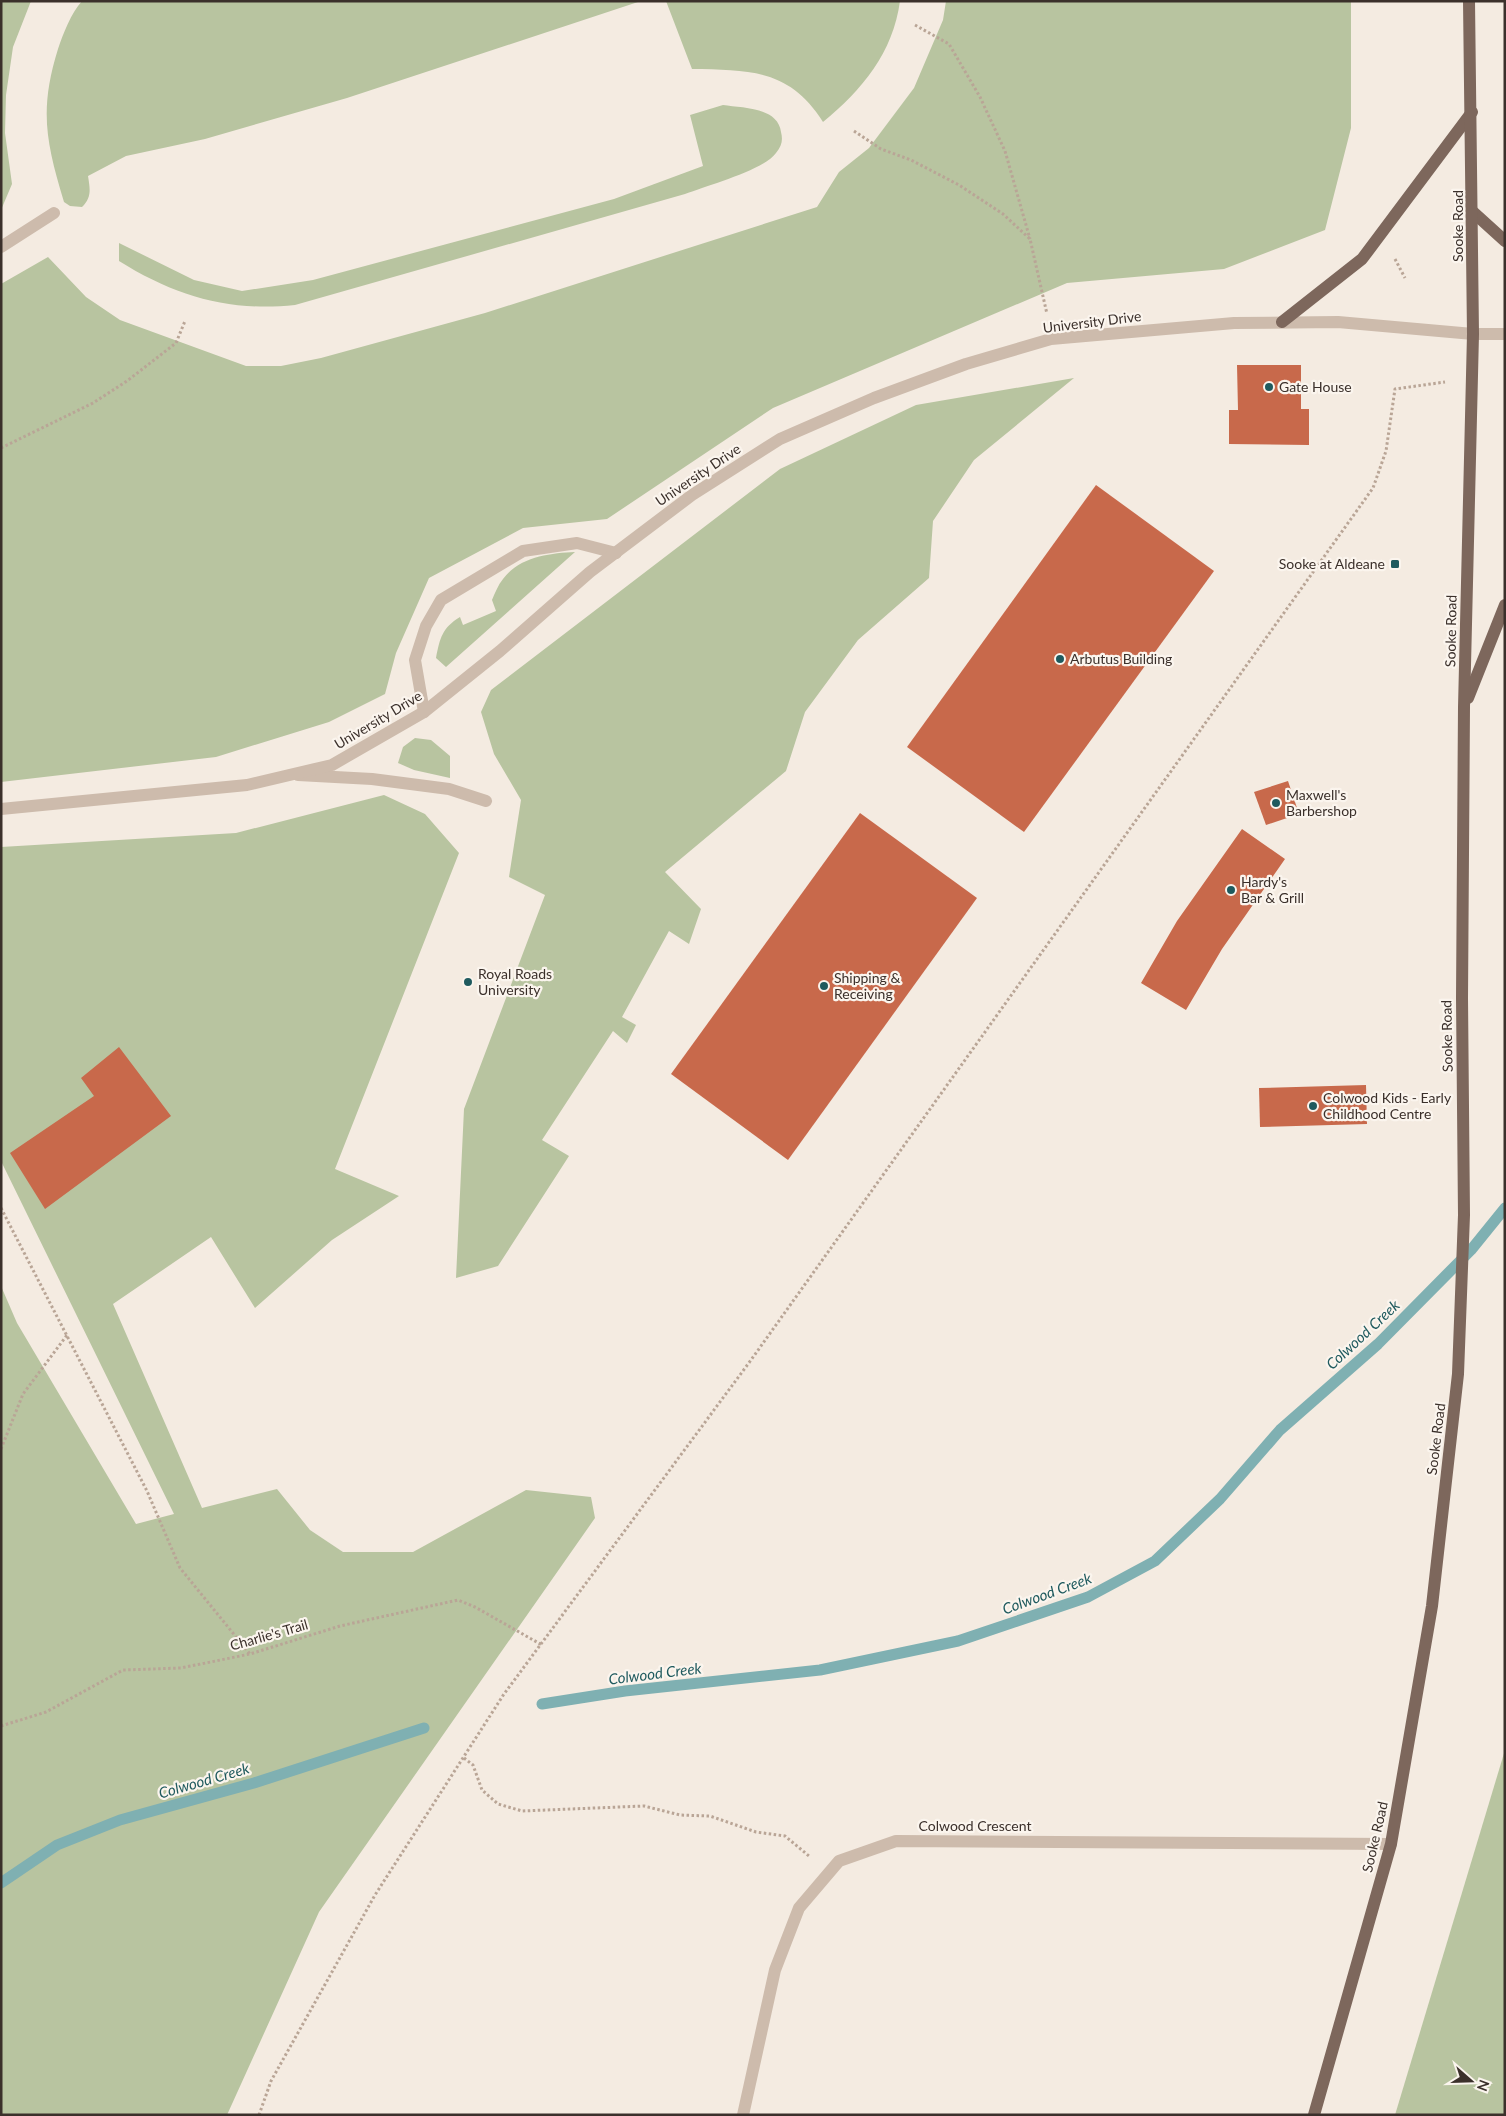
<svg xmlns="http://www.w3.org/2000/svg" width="1506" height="2116" font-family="Lato,sans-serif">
<rect width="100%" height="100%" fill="#f4ebe1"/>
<g fill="#b8c4a0">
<path d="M1,1H31L13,47L6,95L5,133L12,184L1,210Z"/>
<path d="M82,1H641L347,98L205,139L126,156L88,176C90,189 92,197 82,207L70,206L64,202C46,142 39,110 58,49C63,34 71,13 82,1Z"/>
<path d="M666,1H900C893,53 862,90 823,122C790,69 749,70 692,69Z"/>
<path d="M946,1H1351V128L1325,230L1224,269L1067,283L773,408L607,519L523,528L429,578L396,653L385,694L329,722L216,757L1,782V284L48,257L86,297L120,320L246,366H281L321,358L485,313L817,207L839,172L869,148L914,88L943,20Z"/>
<path d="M723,105C742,108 778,107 781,132C783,140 782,146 776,153C764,170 706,186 685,194L295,305C229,312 175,296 119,261V243L194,280L242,291L313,280L614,199L703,166L690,115Z"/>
<path d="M1074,378L974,460L933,521L929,578L858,640L805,712L786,771L665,872L701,909L689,944L669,931L622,1017L636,1025L627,1043L613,1031L542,1140L569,1156L498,1266L456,1278L464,1109L545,895L509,877L521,800L494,754L481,712L491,690L780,469L916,405Z"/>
<path d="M575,552L446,667L436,658C440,638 442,628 460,617L463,625L496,611L492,600C495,593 498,585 503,579C519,557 550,553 575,552Z"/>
<path d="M415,738L431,740L450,756V778L414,770L398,763L403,747Z"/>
<path d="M384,795L425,814L459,853L335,1169L399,1196L332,1240L255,1308L211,1237L113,1304L202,1508L277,1489L310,1530L343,1552H413L526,1490L591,1497L595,1518L319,1912L227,2115H1V1286L17,1323L136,1524L174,1514L1,1161V847L236,833Z"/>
<path d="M1505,1750V2115H1395Z"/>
</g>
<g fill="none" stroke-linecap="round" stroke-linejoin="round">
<g stroke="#7fb0b2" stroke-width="11">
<path d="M542,1704L625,1691L820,1670L958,1641L1088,1597L1155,1561L1220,1499L1280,1430L1378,1344L1471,1250L1505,1208"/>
<path d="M1,1883L57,1845L120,1820L254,1783L424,1728"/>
</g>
</g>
<g fill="#c8694b">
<path d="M1237,365H1301V409H1309V445L1229,444V410H1238Z"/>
<path d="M1096,485L1214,571L1024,832L907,747Z"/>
<path d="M1288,781L1299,814L1266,825L1254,792Z"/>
<path d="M860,813L977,898L788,1160L671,1074Z"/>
<path d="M1242,829L1285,859L1222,949L1186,1010L1141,983L1177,921Z"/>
<path d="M119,1047L171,1116L45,1209L10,1153L94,1096L81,1078Z"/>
<path d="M1366,1085L1367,1124L1260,1127L1259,1088Z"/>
</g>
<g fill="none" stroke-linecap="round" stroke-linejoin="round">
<g stroke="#b9a596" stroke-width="3" stroke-dasharray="2.5 2.5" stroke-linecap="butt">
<path d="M915,25L949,44L980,97L1005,151L1030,239"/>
<path d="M854,131L881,149L911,160L959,185L1003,214L1030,239L1047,314"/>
<path d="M1395,259L1405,278"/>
<path d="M1,448L93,403L127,381L176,343L185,321"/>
<path d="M1,1208L147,1491L180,1568L250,1654"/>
<path d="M1,1449L23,1394L67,1335"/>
<path d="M1,1726L46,1712L123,1670L181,1668L250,1654L340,1626L458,1600L475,1607L542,1645"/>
<path d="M464,1758L473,1765L482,1790L498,1804L522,1811L644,1806L680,1815L710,1816L756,1832L785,1836L809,1856"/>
<path d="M259,2115L271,2081L375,1895L504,1694L751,1360L1373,488L1386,451L1395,389L1445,382"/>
</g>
<g stroke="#cdbbac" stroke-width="12">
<path d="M1,247L54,213"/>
<path d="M424,712L415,660L426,626L441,600L523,551L577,543L616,553"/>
<path d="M298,775L372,779L449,789L486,801"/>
</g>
<g stroke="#cdbbac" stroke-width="12">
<path d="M1,809L247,785L332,765L424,712L500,651L590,572L692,495L780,439L874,398L966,364L1051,339L1234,323L1338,322L1473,334"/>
<path d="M743,2115L775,1970L799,1908L839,1861L896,1841L1391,1844"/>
</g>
<path stroke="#cdbbac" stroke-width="12" d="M1473,334H1505"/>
<g stroke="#7d675c" stroke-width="12">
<path d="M1473,212L1505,241"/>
<path d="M1282,322L1362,259L1472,112"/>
<path d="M1468,698L1505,605"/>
<path d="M1314,2115L1391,1844L1432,1606L1458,1374L1464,1215L1462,998L1464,707L1473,334L1469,1"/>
</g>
</g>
<g fill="#1f5a5e" stroke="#fbf5ee" stroke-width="2">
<circle cx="1269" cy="387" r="5"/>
<rect x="1390" y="559" width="10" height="10" rx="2.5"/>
<circle cx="1060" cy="659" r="5"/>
<circle cx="1276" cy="803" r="5"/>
<circle cx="1231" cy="890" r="5"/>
<circle cx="468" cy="982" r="5"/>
<circle cx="824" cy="986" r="5"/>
<circle cx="1313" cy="1106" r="5"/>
</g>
<g text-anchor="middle" stroke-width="4.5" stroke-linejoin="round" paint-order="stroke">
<g font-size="14" fill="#3b302b" stroke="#fbf5ee">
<text transform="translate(1458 226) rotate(-90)" y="5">Sooke Road</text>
<text transform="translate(1092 322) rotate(-7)" y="5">University Drive</text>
<text transform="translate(698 475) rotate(-34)" y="5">University Drive</text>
<text transform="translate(1451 631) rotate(-89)" y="5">Sooke Road</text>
<text transform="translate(378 720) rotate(-31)" y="5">University Drive</text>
<text transform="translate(1447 1036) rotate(-91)" y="5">Sooke Road</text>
<text transform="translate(1436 1439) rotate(-83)" y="5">Sooke Road</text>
<text transform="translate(269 1635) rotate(-16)" y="5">Charlie's Trail</text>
<text x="975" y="1831">Colwood Crescent</text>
<text transform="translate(1375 1837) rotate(-77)" y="5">Sooke Road</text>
</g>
<g font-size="14" fill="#3b302b" stroke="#fbf5ee" text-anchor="start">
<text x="1279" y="392">Gate House</text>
<text x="1385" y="569" text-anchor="end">Sooke at Aldeane</text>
<text x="1070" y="664">Arbutus Building</text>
<text x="1286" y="800">Maxwell's<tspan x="1286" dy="16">Barbershop</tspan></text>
<text x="1241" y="887">Hardy's<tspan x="1241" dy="16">Bar &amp; Grill</tspan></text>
<text x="478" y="979">Royal Roads<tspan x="478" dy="16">University</tspan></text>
<text x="834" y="983">Shipping &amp;<tspan x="834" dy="16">Receiving</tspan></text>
<text x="1323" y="1103">Colwood Kids - Early<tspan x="1323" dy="16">Childhood Centre</tspan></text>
</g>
<g font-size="15" font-style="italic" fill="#1f5a5e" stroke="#fbf5ee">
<text transform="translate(1363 1335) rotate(-43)" y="5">Colwood Creek</text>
<text transform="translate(1047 1594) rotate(-20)" y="5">Colwood Creek</text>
<text transform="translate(655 1674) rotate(-7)" y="5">Colwood Creek</text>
<text transform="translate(204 1781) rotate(-16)" y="5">Colwood Creek</text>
</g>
</g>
<rect width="1506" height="2116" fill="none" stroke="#3b302b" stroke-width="5"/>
<g transform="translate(1471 2081) rotate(110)" stroke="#fbf5ee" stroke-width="4" paint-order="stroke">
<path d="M0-4L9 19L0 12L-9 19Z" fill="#3b302b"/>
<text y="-8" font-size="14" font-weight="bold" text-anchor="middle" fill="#3b302b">N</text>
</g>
</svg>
